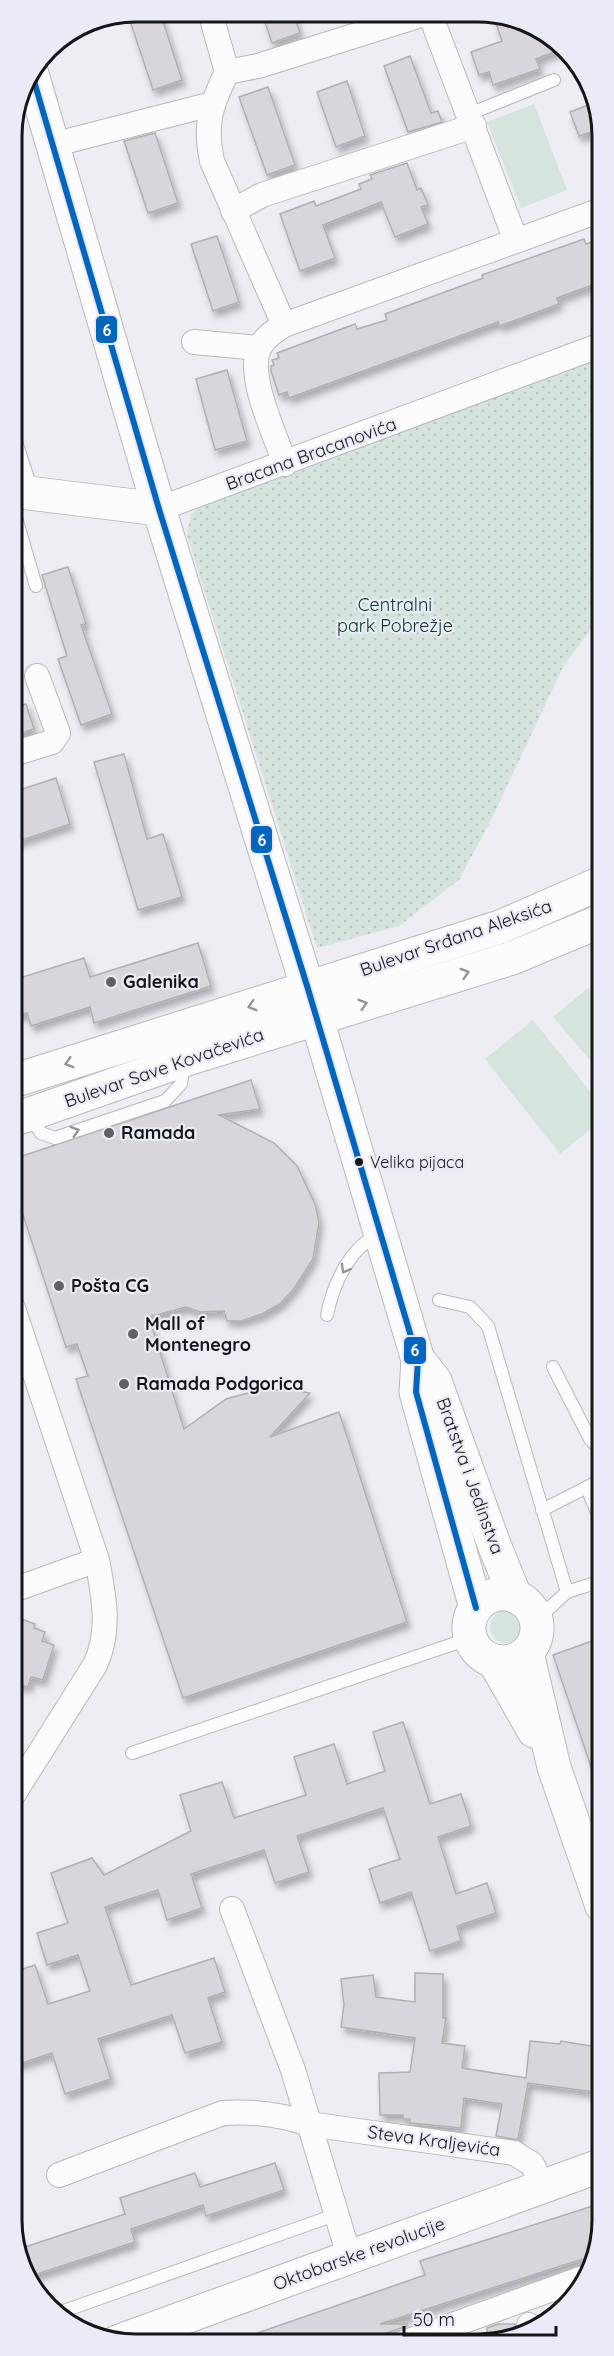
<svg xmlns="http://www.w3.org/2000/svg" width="614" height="2356" font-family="Quicksand,sans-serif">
<defs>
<pattern id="park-dots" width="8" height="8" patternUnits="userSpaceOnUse" patternTransform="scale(1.5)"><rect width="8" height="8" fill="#d6e4de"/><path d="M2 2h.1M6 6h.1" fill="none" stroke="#b7c3be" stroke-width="1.8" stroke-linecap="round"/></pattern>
<filter id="shadow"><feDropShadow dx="3.5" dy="6" stdDeviation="3" flood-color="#0004"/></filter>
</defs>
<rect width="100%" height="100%" fill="#ededf3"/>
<g fill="#d6e4de">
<path d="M534,104L567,190L521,208L487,122Z"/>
<path d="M588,988L601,1004V1073L553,1017Z"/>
<path d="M533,1020L601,1105V1121L560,1154L485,1059Z"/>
<circle cx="506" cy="1627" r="16"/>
</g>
<path fill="url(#park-dots)" d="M601,354V615L563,667L493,816L459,880L399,926L317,948L187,535L191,514L209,497Z"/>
<g fill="#d8d6da" stroke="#b2afb3" stroke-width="1.5" filter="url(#shadow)">
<path d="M147,12H160L182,80L153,90L129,18Z"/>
<path d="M262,13H293L300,33L272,43Z"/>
<path d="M493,14H502L565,48L536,59L540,69L493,85L489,72L479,75L471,52L502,41Z"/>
<path d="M410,56L431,113L438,111L442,122L408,132L384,66Z"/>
<path d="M347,81L365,136L336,147L317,92Z"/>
<path d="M268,87L295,165L267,175L239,97Z"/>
<path d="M593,103L601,120V129L579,136L570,112Z"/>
<path d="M155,133L178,203L148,213L124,141Z"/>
<path d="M407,163L417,190L421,188L428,205L421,207L428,224L395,237L381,202L323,225L335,258L300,271L280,214L314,201L316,206L361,189L359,184L372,179L370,175Z"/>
<path d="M217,236L239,302L213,311L191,244Z"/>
<path d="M584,239L586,244L601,239V282L557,298L559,304L500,326L498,322L289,398L287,392L279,395L271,371V366L274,365L272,360L279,358L277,353L355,324L357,329L387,320L385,314L483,278L482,275Z"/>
<path d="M227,370L247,441L215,450L196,379Z"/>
<path d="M68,567L86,624L81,625L112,714L81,725L58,659L67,656L42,575Z"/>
<path d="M26,704L34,729L12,736V708Z"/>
<path d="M124,754L147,839L163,834L182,897L138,910L94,762Z"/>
<path d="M56,778L70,824L13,843V792Z"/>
<path d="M198,943L211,986L94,1023L90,1007L31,1026L27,1013L13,1017V980L84,958L90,977Z"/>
<path d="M251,1080L260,1109L219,1115L274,1143L297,1166L315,1204L319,1222L313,1259L293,1290L280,1304L262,1314L241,1321H227L224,1311L200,1312L186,1307L149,1317L184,1429L226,1399L259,1390H293L310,1393L270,1437L339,1412L407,1622L183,1698L76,1379L88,1376L77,1344L66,1347L13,1184V1159Z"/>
<path d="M19,1618L35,1624L34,1628L45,1632L42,1641L54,1645L43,1680L31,1677L28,1687L13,1683V1622L17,1623Z"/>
<path d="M595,1640L602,1659V1789L599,1790L553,1655Z"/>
<path d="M403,1722L430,1804L461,1794L471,1826L438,1837L456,1894L487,1883L496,1913L457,1926L461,1941L430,1951L411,1892L380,1903L369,1869L400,1859L383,1808L297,1836L309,1872L275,1883L264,1850L191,1874L202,1908L167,1920L158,1890L105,1907L131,1985L214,1958L225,1992L208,1998L222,2042L185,2053L172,2015L98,2039L111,2079L65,2094L52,2053L13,2066V1972L35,1965L48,2004L90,1991L78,1955L47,1965L37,1933L68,1923L51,1873L92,1858L104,1875L191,1831L180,1795L222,1782L234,1818L306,1795L294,1757L334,1744L347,1784L385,1771L373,1732Z"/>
<path d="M415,1973L443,1974V2018H446L442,2043L465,2046L462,2068L526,2078L530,2041L560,2044L561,2041L602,2048V2093L528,2083L518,2140L496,2136L502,2104L464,2098L461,2128L410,2123V2119H403V2115H380L379,2073L410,2072L415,2038L341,2027L344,2005L341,1979L373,1975L376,1997L415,2002Z"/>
<path d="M275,2163L284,2190L206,2216L203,2205L131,2229L135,2242L31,2276L19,2249L125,2214L120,2198L195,2173L200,2187Z"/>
<path d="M602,2203V2227L589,2257L380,2324H407V2326L360,2342H238L237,2340L425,2275L420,2261Z"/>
<path d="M498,2324H515L517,2336L487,2343V2328Z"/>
</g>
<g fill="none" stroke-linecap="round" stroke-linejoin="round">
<defs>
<g id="lane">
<path d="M469,114L554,80"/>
<path d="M12,429L32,491"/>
<path d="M12,504L36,586"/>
<path d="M29,1115L41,1133L55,1138L165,1101L181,1084L184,1062"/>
<path d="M439,1300L470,1307L488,1326L567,1592L536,1620"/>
<path d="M327,1315C333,1285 349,1248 379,1234"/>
<path d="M553,1367L590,1439L601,1451"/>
<path d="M587,1488L601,1522"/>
<path d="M542,1510L601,1480"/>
<path d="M567,1592L601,1581"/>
<path d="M132,1753L471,1638"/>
<path d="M61,2312L335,2215"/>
</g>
<g id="street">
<path d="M210,12L227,72C211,105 204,123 212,161L284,325"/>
<path d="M430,14L516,241"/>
<path d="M227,72L258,66L424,14"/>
<path d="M52,145L212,104"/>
<path d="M233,211L262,195L474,126"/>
<path d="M194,342L259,348"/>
<path d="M285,464C276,436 245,374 260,347C266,336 275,331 284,325L601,210"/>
<path d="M159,509L601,345"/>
<path d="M13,754L52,742L58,733L37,676"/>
<path d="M13,1308L97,1560C104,1596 111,1631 95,1665L13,1795"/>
<path d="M13,1590L97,1560"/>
<path d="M232,1909L293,2070L350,2259"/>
<path d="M59,2175L223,2113C254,2111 280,2114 309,2124L514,2153L532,2164L543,2186"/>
<path d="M529,2325L530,2332"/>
<path d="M403,2343L580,2279"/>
</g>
<g id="secondary">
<path d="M32,74L159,509L308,989L418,1360L416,1392L476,1608"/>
<path d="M12,491L159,509"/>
<path d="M13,1081L500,927L601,883"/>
<path d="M13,1120L184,1060L512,958L601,921"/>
<path d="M421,1363L435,1381L495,1547L515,1596"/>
<circle cx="503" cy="1628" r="34"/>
<path d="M527,1653L554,1767L602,1906"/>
<path d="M494,1661L534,1731"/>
<path d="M117,2342L602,2165"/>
</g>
</defs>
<use href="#lane" stroke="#b8b8bc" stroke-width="14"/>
<use href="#street" stroke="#b8b8bc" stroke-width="26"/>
<use href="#secondary" stroke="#b8b8bc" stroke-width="35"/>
<use href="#lane" stroke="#fcfcfd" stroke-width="12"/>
<use href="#street" stroke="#fcfcfd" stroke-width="24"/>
<use href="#secondary" stroke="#fcfcfd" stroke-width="33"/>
<defs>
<path id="bus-1" d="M32,74L159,509L308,989L418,1360L416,1392L476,1608"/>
</defs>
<use href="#bus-1" stroke="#eaebf6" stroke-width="10"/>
<use href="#bus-1" stroke="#0065bd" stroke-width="6"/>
</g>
<defs><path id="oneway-chevron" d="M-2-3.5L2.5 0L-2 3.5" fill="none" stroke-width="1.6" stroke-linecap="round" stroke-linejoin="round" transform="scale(1.5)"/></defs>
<g stroke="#949496">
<use href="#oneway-chevron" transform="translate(465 973) rotate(-17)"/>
<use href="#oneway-chevron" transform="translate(363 1004) rotate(-17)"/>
<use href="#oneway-chevron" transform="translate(252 1006) rotate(163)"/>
<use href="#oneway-chevron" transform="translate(69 1063) rotate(163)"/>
<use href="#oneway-chevron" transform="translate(75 1131) rotate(-18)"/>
<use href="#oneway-chevron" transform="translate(345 1269) rotate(119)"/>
</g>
<g fill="#616165" stroke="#eaebf6" stroke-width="2">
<circle cx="111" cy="982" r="6"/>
<circle cx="109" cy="1133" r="6"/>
<circle cx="59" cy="1286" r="6"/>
<circle cx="133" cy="1334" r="6"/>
<circle cx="124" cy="1384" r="6"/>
</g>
<circle fill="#161619" stroke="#eaebf6" stroke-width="2" cx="359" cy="1162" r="5"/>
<g text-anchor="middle" stroke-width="4.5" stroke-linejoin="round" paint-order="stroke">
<g font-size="16" fill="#161619" stroke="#eaebf6" text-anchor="start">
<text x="370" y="1168">Velika pijaca</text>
</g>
<g font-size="18" fill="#161619" stroke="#eaebf6">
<text transform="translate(311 454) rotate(-20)" y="6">Bracana Bracanovića</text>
<text transform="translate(456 938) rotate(-19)" y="6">Bulevar Srđana Aleksića</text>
<text transform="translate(164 1068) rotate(-19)" y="6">Bulevar Save Kovačevića</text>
<text transform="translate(470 1476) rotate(70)" y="6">Bratstva i Jedinstva</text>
<text transform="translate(434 2141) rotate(8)" y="6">Steva Kraljevića</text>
<text transform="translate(359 2254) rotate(-20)" y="6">Oktobarske revolucije</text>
</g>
<g font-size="18" fill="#043a22" stroke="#eaebf6">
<text x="395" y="611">Centralni<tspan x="395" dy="21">park Pobrežje</tspan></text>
</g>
<g font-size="18" font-weight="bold" fill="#161619" stroke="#eaebf6" text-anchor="start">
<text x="123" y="988">Galenika</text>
<text x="121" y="1139">Ramada</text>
<text x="71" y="1292">Pošta CG</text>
<text x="145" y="1330">Mall of<tspan x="145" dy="21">Montenegro</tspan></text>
<text x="136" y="1390">Ramada Podgorica</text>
</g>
</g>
<path d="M0 0H614V2356H0ZM136 22H478A114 114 0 0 1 592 136V2220A114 114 0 0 1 478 2334H136A114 114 0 0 1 22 2220V136A114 114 0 0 1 136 22Z" fill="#eaebf6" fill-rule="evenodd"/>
<path fill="none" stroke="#161619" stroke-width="3" d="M136 22H478A114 114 0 0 1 592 136V2220A114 114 0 0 1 478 2334H136A114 114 0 0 1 22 2220V136A114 114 0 0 1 136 22Z"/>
<g stroke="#eaebf6" stroke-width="2">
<rect x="95" y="315" width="23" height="29" rx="6" fill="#0065bd"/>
<rect x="250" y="825" width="23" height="29" rx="6" fill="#0065bd"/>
<rect x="403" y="1336" width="24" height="29" rx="6" fill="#0065bd"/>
</g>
<g font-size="16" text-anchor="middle" font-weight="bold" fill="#fff">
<text x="107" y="336">6</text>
<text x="262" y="846">6</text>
<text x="415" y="1356">6</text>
</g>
<path d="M404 2326v9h152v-9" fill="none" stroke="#161619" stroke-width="3"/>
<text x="413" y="2326" font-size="18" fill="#161619" stroke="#eaebf6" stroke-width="4.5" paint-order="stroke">50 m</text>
</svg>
